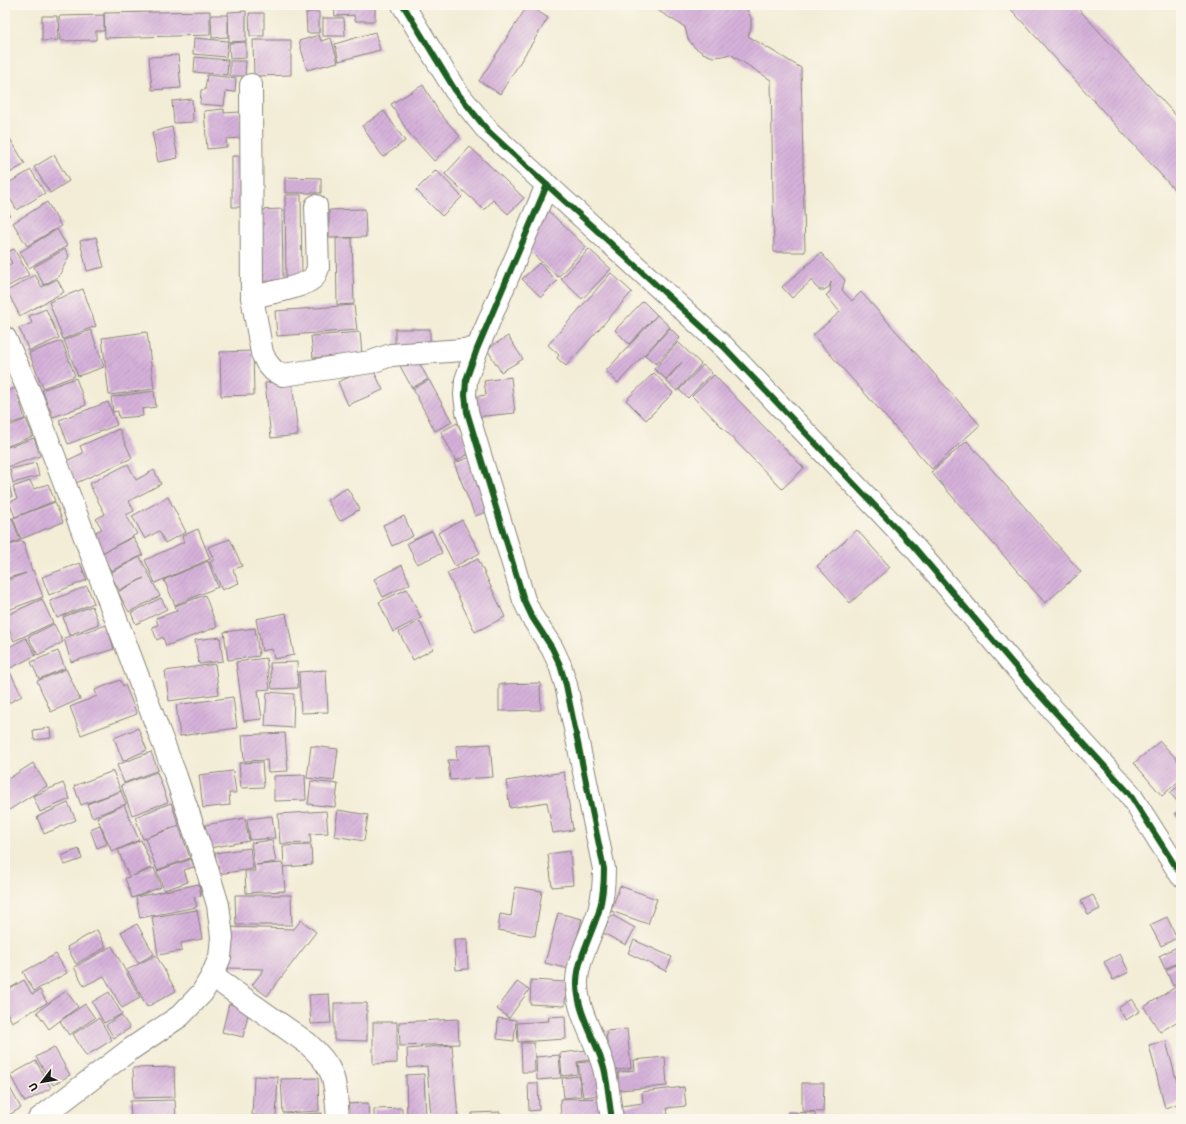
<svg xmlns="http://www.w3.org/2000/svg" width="1186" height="1124" font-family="'Shantell Sans',sans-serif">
<defs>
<pattern id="building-hatch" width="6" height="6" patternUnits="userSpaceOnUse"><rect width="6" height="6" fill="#d5b1da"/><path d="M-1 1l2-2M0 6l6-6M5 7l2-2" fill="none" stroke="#b698ba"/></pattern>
</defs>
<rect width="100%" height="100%" fill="#fbf7ec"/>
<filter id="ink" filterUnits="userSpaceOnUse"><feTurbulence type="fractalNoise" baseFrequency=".025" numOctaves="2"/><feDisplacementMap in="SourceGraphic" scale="8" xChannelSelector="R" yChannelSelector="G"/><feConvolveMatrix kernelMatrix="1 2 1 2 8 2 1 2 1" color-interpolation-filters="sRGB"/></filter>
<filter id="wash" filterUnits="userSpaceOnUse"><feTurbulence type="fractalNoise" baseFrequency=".012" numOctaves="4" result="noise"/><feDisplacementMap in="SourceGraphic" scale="16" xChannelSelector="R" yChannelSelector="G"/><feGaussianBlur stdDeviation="0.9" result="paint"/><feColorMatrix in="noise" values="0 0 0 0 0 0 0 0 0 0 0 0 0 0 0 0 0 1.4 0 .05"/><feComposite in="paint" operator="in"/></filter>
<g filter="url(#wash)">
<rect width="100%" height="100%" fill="#f3edd7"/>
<g id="blocks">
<g fill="url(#building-hatch)">
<path d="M59,5H104V7L59,8Z"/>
<path d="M113,5H158V7L113,8Z"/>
<path d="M334,5H375V21H355L354,15L335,16Z"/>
<path d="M528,5L548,18L500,94L479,81Z"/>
<path d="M649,5H745L751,18V28L748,36L801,68L805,252H774L771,80L730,54L723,56L713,57L703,53L694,47L688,39L685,27Z"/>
<path d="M1007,5H1075L1181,121V197Z"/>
<path d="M210,11V35L105,38L104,13Z"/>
<path d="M246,11V41L229,42L228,12Z"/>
<path d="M306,12H319V33H307Z"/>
<path d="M249,13H264V36H250Z"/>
<path d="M104,15V31H96V40L60,41L59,16Z"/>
<path d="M211,15H228V37L212,38Z"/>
<path d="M42,16H57L58,40L42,41Z"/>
<path d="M323,18H344L345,36H323Z"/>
<path d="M375,32L380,50L339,61L335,44Z"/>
<path d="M319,35L321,41L331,38L338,62L307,70L299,41Z"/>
<path d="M194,38L228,41L226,57L193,54Z"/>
<path d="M253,40H291V75L254,76Z"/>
<path d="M246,42V58L230,59L229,43Z"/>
<path d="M178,55L181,88L152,90L149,57Z"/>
<path d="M195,57L228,60L227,75L194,72Z"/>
<path d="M230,61H246L245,76H230Z"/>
<path d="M207,75L236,78L235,92L226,91L224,106L200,104L201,90H205Z"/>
<path d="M423,85L439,112L449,124L460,136L434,161L408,132L391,104Z"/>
<path d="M192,99L193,122L174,123L172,101Z"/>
<path d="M224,109V113L240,112L242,138L226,139L227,147L207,149L204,111Z"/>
<path d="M384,111L405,141L383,157L362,126Z"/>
<path d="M172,127L178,158L158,162L152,132Z"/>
<path d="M5,130L25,164L5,176Z"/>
<path d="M470,147L524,198L508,214L493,200L484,210L445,174Z"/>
<path d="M54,155L69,181L50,193L34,167Z"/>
<path d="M232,156H247L246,207H232Z"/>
<path d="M31,170L45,193L17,210L5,190V185Z"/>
<path d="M436,170L462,197L442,216L416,190Z"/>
<path d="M285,177L321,178V193H285Z"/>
<path d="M285,195H301L302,279H286Z"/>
<path d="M47,202L61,226L27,246L13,223Z"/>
<path d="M542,205L586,247L558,277L524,246Z"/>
<path d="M5,207L10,215L5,218Z"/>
<path d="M282,209L283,282H259L258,210Z"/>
<path d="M365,209L366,237L329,238V210Z"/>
<path d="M57,229L67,246L29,268L20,252Z"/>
<path d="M96,237L104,267L87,271L80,241Z"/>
<path d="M336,238H352L354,304L337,305Z"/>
<path d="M14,249L29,275L5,288V267L12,263L6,253Z"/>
<path d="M65,249L69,256L59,276L44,285L34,267Z"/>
<path d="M589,249L611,269L582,299L561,279Z"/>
<path d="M821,253L845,280L842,290L852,301L861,292L980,425L932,469L813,335L840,312L826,295L830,292L831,282L829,287L824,290H820L816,287L813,283V279L792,298L782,287Z"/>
<path d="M539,263L557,281L541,297L522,279Z"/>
<path d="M611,273L632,292L566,366L557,358L559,355L548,345Z"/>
<path d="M35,275L42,287L57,279L64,292L20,316L7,291Z"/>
<path d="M83,289L96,326L63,339L49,302Z"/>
<path d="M643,301L657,315L629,344L615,330Z"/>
<path d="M354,305L357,330L277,336L275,311Z"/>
<path d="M46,309L59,338L29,351L19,328L32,323L29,316Z"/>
<path d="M657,315L670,327L618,383L606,371Z"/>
<path d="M670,328L680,338L656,364L645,355Z"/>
<rect x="395" y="329" width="35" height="19"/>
<path d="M91,330L104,367L78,376L64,340Z"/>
<path d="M147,332L154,389L109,395L102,338Z"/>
<path d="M360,332L362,354L313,358L311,336Z"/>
<path d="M508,336L523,359L501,372L487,349Z"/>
<path d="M62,341L75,376L43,388L29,353Z"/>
<path d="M678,342L701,364L677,391L666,381L682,362L666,379L654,369Z"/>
<path d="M253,351L254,395L221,396L220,352Z"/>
<path d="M415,355L428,379L412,388L399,364Z"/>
<path d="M703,365L712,373L688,398L679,390Z"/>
<path d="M372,367L383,390L348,405L338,382Z"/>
<path d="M654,373L673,393L646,420L626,400Z"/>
<path d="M714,375L804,468L782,489L692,396Z"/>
<path d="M511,377L515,413L475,417L472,397L486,395L484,381Z"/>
<path d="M76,378L86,405L53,417L42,390Z"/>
<path d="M292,380L298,435L271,438L265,383Z"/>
<path d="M429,380L452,422L435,431L413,389Z"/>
<path d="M16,388L25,419L5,425V392Z"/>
<path d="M154,391L156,407L142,409L143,416L119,418L118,411L113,412L111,397Z"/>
<path d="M108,402L117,425L68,444L59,420Z"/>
<path d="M26,419L33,436L5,447V428Z"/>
<path d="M457,423L472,452L456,461L441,432Z"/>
<path d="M119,429L132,458L76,483L66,461L83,453L80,446Z"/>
<path d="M34,438L40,456L5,468V448Z"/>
<path d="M967,441L1081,572L1045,603L931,472Z"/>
<path d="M471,457L492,510L475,516L454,463Z"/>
<path d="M36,463L39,476L13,483L10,469Z"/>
<path d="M128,464L136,480L154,470L161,484L129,501L134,511L126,515L137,534L102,553L92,534L102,529L96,519L105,514L89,484Z"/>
<path d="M5,468L12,497L5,498Z"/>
<path d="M30,481L34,489L48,484L55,501L15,517L9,502L17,499L13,487Z"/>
<path d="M347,488L360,509L340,521L327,500Z"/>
<path d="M168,497L186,532L165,543L159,531L145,539L132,516Z"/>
<path d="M55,502L63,522L21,539L13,518Z"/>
<path d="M404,516L413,536L392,546L383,525Z"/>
<path d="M12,518L20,540L5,546V521Z"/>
<path d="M462,520L480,553L455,566L438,533Z"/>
<path d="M198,529L210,559L155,583L145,560L184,542L182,536Z"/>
<path d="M857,530L890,567L850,603L817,566Z"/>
<path d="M432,531L442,553L417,564L407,543Z"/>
<path d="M133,537L143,555L111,571L102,553Z"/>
<path d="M230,539L242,566L233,570L239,583L222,590L210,562L214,560L208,547Z"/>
<path d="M23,541L32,571L33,570L43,597L5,611V581L26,573L5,579V546Z"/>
<path d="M140,557L160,596L129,612L118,592L144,578L119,590L110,573Z"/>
<path d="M478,559L505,617L475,632L447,573Z"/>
<path d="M208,561L218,587L175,605L164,580Z"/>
<path d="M80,563L87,580L49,595L42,577Z"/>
<path d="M402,565L410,584L383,597L374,579Z"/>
<path d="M87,586L94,603L57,618L50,601Z"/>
<path d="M407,589L421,618L393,632L379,602Z"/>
<path d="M205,595L217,627L166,646L163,637L157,640L152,627L158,625L156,618L177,611L175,606Z"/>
<path d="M161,598L167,609L136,624L131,613Z"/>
<path d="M42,599L53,623L14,641L5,620V616Z"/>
<path d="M92,606L99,624L69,635L63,617Z"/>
<path d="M286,613L294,655L274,659L272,649L262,651L256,619Z"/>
<path d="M420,621L433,649L413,660L399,632Z"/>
<path d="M54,624L63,642L38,655L28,637Z"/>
<path d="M107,625L114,649L71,662L64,638Z"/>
<path d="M255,628L259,656L228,660L224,632Z"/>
<path d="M220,637L223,661L199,664L195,640Z"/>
<path d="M26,638L36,655L5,671V649Z"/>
<path d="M58,651L65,668L39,679L31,662Z"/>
<path d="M266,658L270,689L258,690L262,719L244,721L236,662Z"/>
<path d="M297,662L298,688L272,689L270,663Z"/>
<path d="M215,664L219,694L169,701L165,671Z"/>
<path d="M66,669L80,699L51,712L37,681Z"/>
<path d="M326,670L328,712L301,713L299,672Z"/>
<path d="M10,672L22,696L5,705V675Z"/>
<path d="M120,680L123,686L125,685L137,714L81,735L70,707L97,696L95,690Z"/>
<path d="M540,683L541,710L499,711V684Z"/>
<path d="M267,692L294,694L293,728L265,726Z"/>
<path d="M233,697L237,728L180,736L176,705Z"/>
<path d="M50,728L51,738L34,740L33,730Z"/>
<path d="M138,728L147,750L123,761L114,738Z"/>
<path d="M285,733L288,771L268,772L267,760L244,761L242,735Z"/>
<path d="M1160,741L1181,764V779L1162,796L1134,763Z"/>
<path d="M490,744L493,777L450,780L448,760H457L456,746Z"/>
<path d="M311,746L338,749L334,781L307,778Z"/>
<path d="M151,752L158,770L124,783L117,765Z"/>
<path d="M262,762L264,787L241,788L239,763Z"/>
<path d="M33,763L47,786L9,810L5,804V781Z"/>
<path d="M113,771L121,791L81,805L74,786Z"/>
<path d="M233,771L236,793H229L230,805L203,808L199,775Z"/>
<path d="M157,772L168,802L132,815L121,785Z"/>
<path d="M564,772L573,830L553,833L547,802L510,808L506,781Z"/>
<path d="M305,775L306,800L274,801V776Z"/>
<path d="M311,781L338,784L335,807L308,804Z"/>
<path d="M63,783L70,799L40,812L33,796Z"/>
<path d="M1181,784V806L1170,793Z"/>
<path d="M121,791L126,804L92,817L87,804Z"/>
<path d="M68,803L76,820L44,834L37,817Z"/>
<path d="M171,803L179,825L143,839L135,817Z"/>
<path d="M124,805L139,840L112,852L97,817Z"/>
<path d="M338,810L368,815L364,841L334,836Z"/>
<path d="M1181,810V823L1175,813Z"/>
<path d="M326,811L328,833L310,834L311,843L280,844L278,814Z"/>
<path d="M272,816L275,838L250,840L247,819Z"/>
<path d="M245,818L249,841L209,848L205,825Z"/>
<path d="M100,825L107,844L97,848L90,829Z"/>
<path d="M179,826L190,858L157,870L145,838Z"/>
<path d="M141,840L152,867L133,876L154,868L161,887L132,898L125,878L129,877L118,850Z"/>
<path d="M272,840L276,862L256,865L283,863L285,891L246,893L245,871H255L251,843Z"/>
<path d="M311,845L312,865L284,867L283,846Z"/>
<path d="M250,848L253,869L218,874L215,853Z"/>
<path d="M79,849L82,859L65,865L61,856Z"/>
<path d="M570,851L573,885L552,887L548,854Z"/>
<path d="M191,859L194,867L184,870L188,882L164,890L157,871Z"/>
<path d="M199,884L201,896L194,897L197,907L140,918L136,897Z"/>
<path d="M620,886L657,899L648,924L611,911Z"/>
<path d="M515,887L542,891L535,936L498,930L500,914L511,916Z"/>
<path d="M235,895H291L292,925H236Z"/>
<path d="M1093,895L1100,909L1088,915L1081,901Z"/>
<path d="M197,910L202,939L181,943L182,951L158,955L152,917Z"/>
<path d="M558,913L582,919L569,969L545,963Z"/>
<path d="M612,915L635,928L626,945L603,933Z"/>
<path d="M1167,917L1177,938L1161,946L1150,925Z"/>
<path d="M301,920L316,932L267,996L252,985L264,969L227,968L228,927L294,929Z"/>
<path d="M137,924L154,954L138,963L121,932Z"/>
<path d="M97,930L106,947L76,964L67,947Z"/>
<path d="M454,939H467L468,969L456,970Z"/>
<path d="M634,940L672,957L666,971L628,953Z"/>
<path d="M1181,945V961L1165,969L1159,956Z"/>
<path d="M112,946L140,998L122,1008L104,976L84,986L74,967Z"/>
<path d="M56,954L67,973L34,991L23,972Z"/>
<path d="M1120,954L1129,972L1113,980L1104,962Z"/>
<path d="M156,955L176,991L147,1007L127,970Z"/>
<path d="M1181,962V982L1173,986L1166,970Z"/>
<path d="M24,980L32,994L40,990L47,1003L12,1022L5,1009V991Z"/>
<path d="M531,980L566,982L565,1006L530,1004Z"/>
<path d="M517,982L529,990L509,1018L497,1009Z"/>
<path d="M1177,986L1181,993V1019L1160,1032L1144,1007Z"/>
<path d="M66,991L78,1007L49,1029L37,1012Z"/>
<path d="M109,992L122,1014L104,1023L92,1002Z"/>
<path d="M329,994L331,1023L311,1024L309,995Z"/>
<path d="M1132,999L1140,1011L1126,1020L1118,1008Z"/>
<path d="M334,1003H367V1041L334,1040Z"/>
<path d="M85,1004L95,1018L69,1035L60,1021Z"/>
<path d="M229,1004L249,1009L243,1037L222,1032Z"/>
<path d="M121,1015L130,1028L114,1038L106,1025Z"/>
<path d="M565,1016L566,1039L518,1042L517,1023L549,1021L548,1017Z"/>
<path d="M99,1018L112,1040L86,1056L73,1034Z"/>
<path d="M498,1018L516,1020L514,1041L497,1039Z"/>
<path d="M458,1019L459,1044L400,1046L399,1022Z"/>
<path d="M373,1022H397V1063L373,1064Z"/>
<path d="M627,1029L631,1068L610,1071L606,1031Z"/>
<path d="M1166,1041L1181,1098V1103L1165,1108L1149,1045Z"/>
<path d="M521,1043H534L535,1072H522Z"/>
<path d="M452,1045L458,1119H431L427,1066L408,1068L407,1049Z"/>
<path d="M54,1047L70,1075L53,1085L36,1057Z"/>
<path d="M588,1050L589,1060L577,1062L578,1074L562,1076L560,1053Z"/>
<path d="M559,1055L561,1078L537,1080L536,1057Z"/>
<path d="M665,1057L667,1086L619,1090L618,1072L635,1070L634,1060Z"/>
<path d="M36,1061L51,1088L25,1102L10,1075Z"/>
<path d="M596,1061L601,1095L583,1097L578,1063Z"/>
<path d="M174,1067L175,1097L134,1098L133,1068Z"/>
<path d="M424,1074L426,1119H407L406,1075Z"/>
<path d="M254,1076L278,1077L276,1117L252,1115Z"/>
<path d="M579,1076L581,1096L564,1098L562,1078Z"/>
<path d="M318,1078L319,1111L283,1113L281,1079Z"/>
<path d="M528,1083H538L539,1110L529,1111Z"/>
<path d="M802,1083H824L823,1112L802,1111Z"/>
<path d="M684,1087L686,1106L667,1108L668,1115L623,1119L621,1106L643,1103L642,1092Z"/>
<path d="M10,1088L21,1108L5,1117V1091Z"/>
<path d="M605,1098V1119H584V1118H561L560,1099Z"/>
<path d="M175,1100L176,1119H131L130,1101Z"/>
<path d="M368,1103L369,1119H346L345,1104Z"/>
<path d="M402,1108V1119H374V1109Z"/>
<path d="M500,1112V1119H472V1113Z"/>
<path d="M788,1112L815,1113V1119H788Z"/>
<path d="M322,1113V1119H281V1116Z"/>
<path d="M536,1115V1119H511V1116Z"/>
<path d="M667,1116L668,1119H648V1118Z"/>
</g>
</g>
</g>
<g filter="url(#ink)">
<use href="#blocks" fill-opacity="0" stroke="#88847a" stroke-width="1"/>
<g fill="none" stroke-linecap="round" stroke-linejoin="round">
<defs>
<g id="minor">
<path d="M403,5L455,90L488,131L724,347L914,547L1036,691L1129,793L1181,875"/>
<path d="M251,85L252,297L262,353L267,363L274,371L283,375L371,362L391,355L477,349"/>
<path d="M547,185L477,349L466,380L465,395L467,412L524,600L532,617L552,648L560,665L566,685L604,869C604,883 603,897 599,911C592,934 578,958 577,981C576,1012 596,1039 604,1068C608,1084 609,1102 612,1119"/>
<path d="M252,297C267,293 304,288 314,277C315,275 317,271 318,268L316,206"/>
<path d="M5,338L32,398L175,774L203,856L218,905L222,937L220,957L212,976L202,993L180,1016L131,1049L39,1119"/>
<path d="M212,976L307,1043C337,1069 335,1082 338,1119"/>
</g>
</defs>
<use href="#minor" stroke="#88847a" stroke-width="24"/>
<use href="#minor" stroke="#fff" stroke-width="22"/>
<defs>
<g id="cycleway">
<path d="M403,5L455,90L488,131L724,347L914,547L1036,691L1129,793L1181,875"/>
<path d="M547,185L477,349L466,380L465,395L467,412L524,600L532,617L552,648L560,665L566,685L604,869C604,883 603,897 599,911C592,934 578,958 577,981C576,1012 596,1039 604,1068C608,1084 609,1102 612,1119"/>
</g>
</defs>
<use href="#cycleway" stroke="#fbf7ec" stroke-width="8"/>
<use href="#cycleway" stroke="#1b5e20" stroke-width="6"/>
</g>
</g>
<rect width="1186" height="1124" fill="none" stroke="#fbf7ec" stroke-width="20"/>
<g transform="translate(42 1082) rotate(239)" stroke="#fbf7ec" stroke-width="3" paint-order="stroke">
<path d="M0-3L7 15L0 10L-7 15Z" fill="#1c1c1c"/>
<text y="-6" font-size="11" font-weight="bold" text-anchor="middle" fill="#1c1c1c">U</text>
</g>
</svg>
